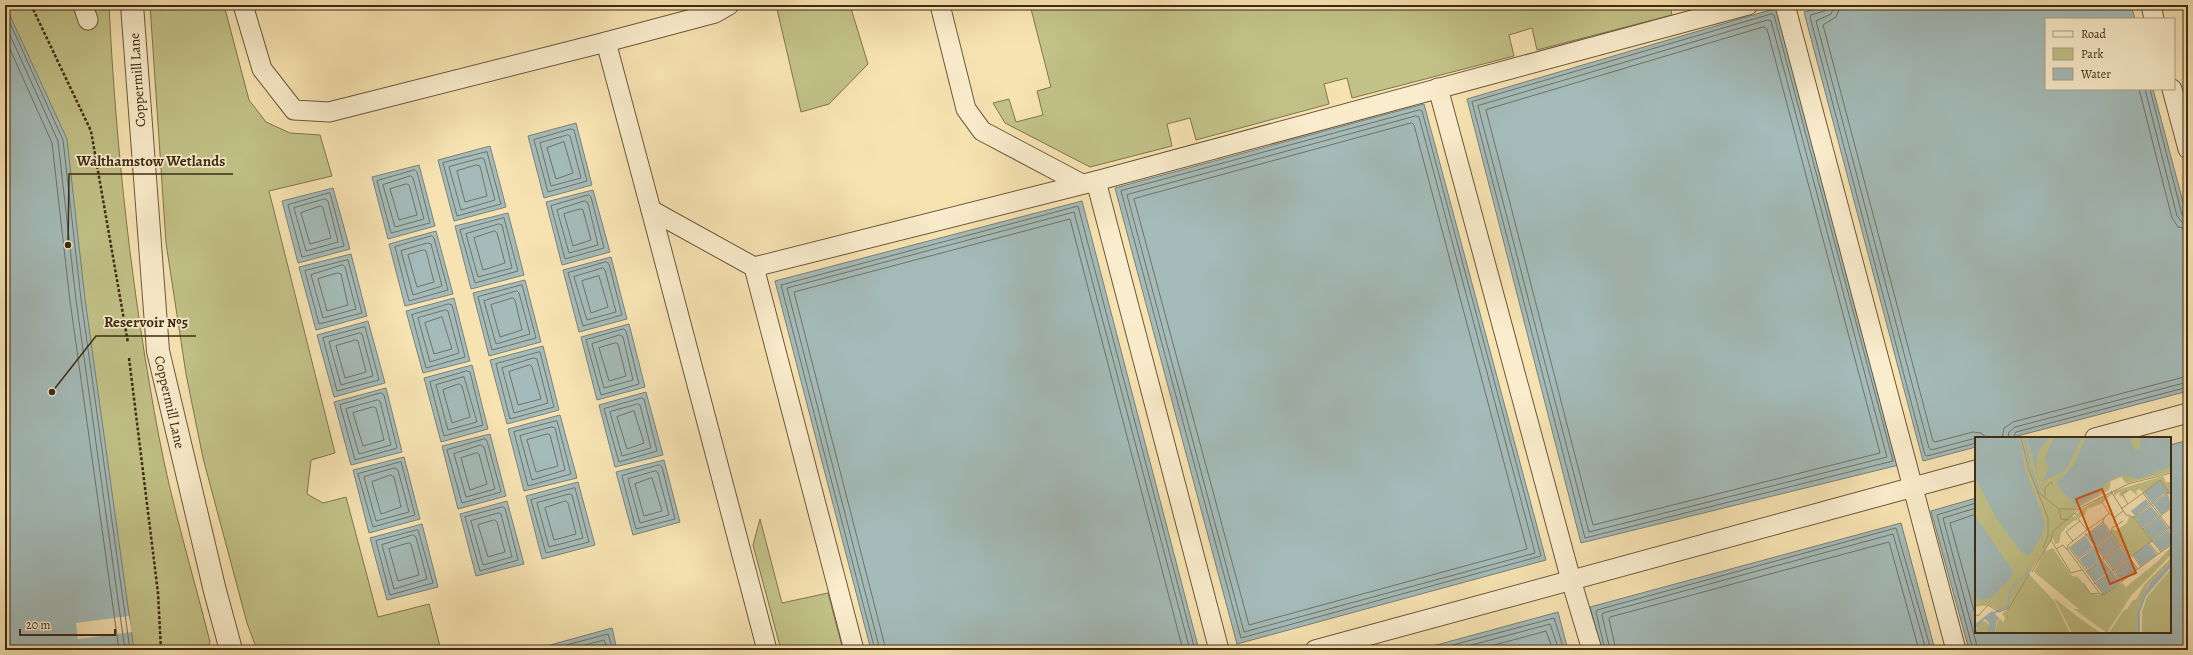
<svg xmlns="http://www.w3.org/2000/svg" width="2193" height="655" font-family="Alegreya,serif">
<rect width="100%" height="100%" fill="#f7e3b2"/>
<filter id="stains"><feTurbulence type="fractalNoise" baseFrequency=".005" numOctaves="4"/><feColorMatrix values="0 0 0 0 .2 0 0 0 0 .09 0 0 0 0 .02 0 0 0 .5 -.17"/></filter>
<radialGradient id="worn" r=".72"><stop offset=".6" stop-color="#630" stop-opacity="0"/><stop offset="1" stop-color="#630" stop-opacity=".3"/></radialGradient>
<g fill="#c2c288" stroke="#80764e">
<path d="M5,5H109C116,150 132,295 159,437C172,506 193,574 210,642L207,650H5Z"/>
<path d="M150,5H224L249,100L266,122L290,133L320,135L332,176L269,191L335,453L311,460L307,494L323,503L346,497L378,617L429,604L441,650H257L247,623L203,458L186,374L166,243Z"/>
<path d="M776,5H850L868,64L829,104L801,112Z"/>
<path d="M1030,5H1670L1672,15L1537,50L1532,28L1509,35L1514,56L1352,98L1347,78L1324,84L1329,104L1196,140L1190,118L1167,124L1172,146L1090,167L1005,123L993,103L1009,99L1016,122L1043,115L1037,91L1051,87Z"/>
<path d="M760,519L782,603L828,593L843,650H781L753,545Z"/>
</g>
<g fill="#a4bbb9" stroke="#7b8177">
<path d="M5,5L67,139L85,299L134,650H5Z"/>
<path d="M1833,5H2131L2135,19H2046V89H2153L2188,221V391L2010,438H1976V447L1923,461L1804,12Z"/>
<path d="M1777,8L1899,465L1581,543L1467,99Z"/>
<path d="M1424,104L1546,560L1237,644L1115,188Z"/>
<path d="M576,123L592,185L544,198L528,136Z"/>
<path d="M490,146L506,207L454,221L438,160Z"/>
<path d="M419,165L435,226L388,239L372,177Z"/>
<path d="M333,188L350,249L298,263L282,201Z"/>
<path d="M593,190L610,252L562,265L546,202Z"/>
<path d="M1082,201L1199,650H871L775,281Z"/>
<path d="M508,213L524,275L471,289L455,226Z"/>
<path d="M436,231L453,294L405,306L389,244Z"/>
<path d="M351,254L367,316L316,330L299,267Z"/>
<path d="M611,257L627,319L579,332L563,270Z"/>
<path d="M525,280L541,342L489,356L473,293Z"/>
<path d="M454,298L470,361L423,373L406,311Z"/>
<path d="M368,321L385,383L334,397L317,335Z"/>
<path d="M629,324L645,387L597,400L581,337Z"/>
<path d="M543,346L559,410L507,424L490,360Z"/>
<path d="M472,365L488,429L441,442L424,378Z"/>
<path d="M386,388L402,452L351,465L334,402Z"/>
<path d="M646,392L663,455L615,467L599,405Z"/>
<path d="M560,415L577,478L524,491L508,429Z"/>
<path d="M490,434L506,496L458,509L442,446Z"/>
<path d="M2188,440V650H1969L1931,511L1976,498V632H2170V445Z"/>
<path d="M404,457L420,519L369,533L353,470Z"/>
<path d="M664,460L680,522L633,535L616,472Z"/>
<path d="M578,482L595,545L542,559L526,496Z"/>
<path d="M507,501L524,564L476,576L460,514Z"/>
<path d="M1901,523L1935,650H1602L1590,607Z"/>
<path d="M422,524L438,587L387,600L370,538Z"/>
<path d="M1558,612L1568,650H1418Z"/>
<path d="M612,628L617,650H532Z"/>
</g>
<path fill="#f7e3b2" d="M129,616L132,632L78,639L76,623Z"/>
<g fill="none" stroke-linecap="round" stroke-linejoin="round">
<g stroke="#717366" stroke-width="1">
<path d="M1830,5L1827,10L1811,15L1810,17L1925,455L1927,456L1976,443"/>
<path d="M1835,5L1831,14L1816,21L1929,448L1931,450L1976,438"/>
<path d="M1841,5L1836,17L1823,25L1933,441L1935,442L1973,432L1981,433L1987,438"/>
<path d="M5,12L63,140L81,299L130,650"/>
<path d="M1772,14L1774,15L1893,461L1585,538L1472,102Z"/>
<path d="M1768,20L1771,21L1887,457L1589,532L1478,106Z"/>
<path d="M5,24L58,141L76,300L125,650"/>
<path d="M1764,27L1767,29L1880,453L1593,525L1486,110Z"/>
<path d="M5,38L52,143L70,301L119,650"/>
<path d="M2139,89L2172,218L2178,227L2188,229"/>
<path d="M2145,89L2177,216L2182,222L2188,223"/>
<path d="M2150,89L2182,215L2188,218"/>
<path d="M1420,110L1422,111L1541,556L1241,638L1121,191Z"/>
<path d="M1416,116L1419,117L1535,553L1244,632L1127,195Z"/>
<path d="M1412,123L1414,125L1527,549L1249,625L1134,199Z"/>
<path d="M571,129L574,130L587,181L548,192L534,140Z"/>
<path d="M568,135L570,136L581,178L551,186L540,143Z"/>
<path d="M564,142L573,173L556,179L547,148Z"/>
<path d="M487,152L501,204L457,216L443,163Z"/>
<path d="M482,158L484,159L495,200L461,210L449,167Z"/>
<path d="M477,165L480,166L487,196L465,202L457,171Z"/>
<path d="M415,170L417,172L430,223L391,233L377,181Z"/>
<path d="M411,176L413,178L424,219L395,227L383,185Z"/>
<path d="M407,184L409,185L417,215L399,220L390,189Z"/>
<path d="M330,193L344,246L302,257L288,205Z"/>
<path d="M589,195L591,197L604,248L565,259L551,206Z"/>
<path d="M325,199L328,201L338,242L306,251L294,208Z"/>
<path d="M585,201L588,203L598,245L569,253L557,210Z"/>
<path d="M321,206L323,208L331,238L310,244L301,213Z"/>
<path d="M581,209L583,210L591,240L573,246L564,214Z"/>
<path d="M504,218L518,271L475,283L460,230Z"/>
<path d="M499,224L502,225L512,268L478,277L466,234Z"/>
<path d="M495,231L497,233L505,263L483,270L474,238Z"/>
<path d="M432,236L434,238L448,290L409,301L395,247Z"/>
<path d="M428,243L431,244L442,286L413,295L401,251Z"/>
<path d="M424,250L426,251L434,282L417,287L408,255Z"/>
<path d="M348,260L362,313L319,324L305,271Z"/>
<path d="M606,262L609,264L622,315L583,326L568,273Z"/>
<path d="M343,265L345,267L356,309L323,318L311,275Z"/>
<path d="M603,268L605,270L616,312L587,320L574,277Z"/>
<path d="M338,273L341,274L348,305L327,311L318,279Z"/>
<path d="M599,276L608,307L591,313L582,281Z"/>
<path d="M522,285L536,338L492,350L478,297Z"/>
<path d="M517,291L519,293L530,334L496,344L484,301Z"/>
<path d="M513,298L515,300L522,330L500,337L491,305Z"/>
<path d="M449,304L452,305L465,357L426,368L412,315Z"/>
<path d="M446,310L448,311L459,353L430,362L418,318Z"/>
<path d="M442,317L452,349L434,354L425,323Z"/>
<path d="M365,327L379,380L337,391L323,338Z"/>
<path d="M624,329L626,331L639,384L601,395L586,340Z"/>
<path d="M360,333L362,334L373,376L341,385L329,342Z"/>
<path d="M620,335L623,337L633,380L604,388L592,344Z"/>
<path d="M356,340L358,341L366,372L345,378L336,346Z"/>
<path d="M616,343L618,344L626,376L609,381L599,348Z"/>
<path d="M540,352L554,407L510,419L496,364Z"/>
<path d="M534,358L537,359L548,403L514,413L502,368Z"/>
<path d="M530,365L532,367L541,399L518,405L509,372Z"/>
<path d="M467,371L470,372L483,425L444,436L430,382Z"/>
<path d="M464,377L477,422L448,430L436,385Z"/>
<path d="M459,384L462,386L470,417L452,423L443,390Z"/>
<path d="M381,393L384,395L397,448L355,460L340,405Z"/>
<path d="M642,398L644,399L657,451L619,462L604,409Z"/>
<path d="M378,400L380,401L391,445L359,454L346,409Z"/>
<path d="M638,404L640,405L651,448L622,456L610,412Z"/>
<path d="M373,407L376,408L384,440L363,446L353,413Z"/>
<path d="M634,411L644,443L627,449L617,417Z"/>
<path d="M557,421L571,474L528,486L514,432Z"/>
<path d="M552,427L555,428L565,470L532,480L520,436Z"/>
<path d="M548,434L550,435L558,466L536,472L527,440Z"/>
<path d="M2002,438L2004,428L2013,422L2188,376"/>
<path d="M2008,438L2009,432L2015,427L2188,382"/>
<path d="M2013,438L2016,432L2188,387"/>
<path d="M485,439L487,441L501,492L462,503L447,450Z"/>
<path d="M481,445L484,447L495,489L466,497L454,454Z"/>
<path d="M477,453L479,454L487,484L470,490L461,458Z"/>
<path d="M401,462L415,515L373,527L358,474Z"/>
<path d="M659,465L662,467L675,519L636,529L622,476Z"/>
<path d="M395,468L398,470L409,512L376,521L364,477Z"/>
<path d="M656,471L658,473L669,515L640,523L628,479Z"/>
<path d="M391,475L394,477L401,507L381,514L372,482Z"/>
<path d="M652,478L662,511L644,516L635,484Z"/>
<path d="M575,488L589,542L546,553L531,500Z"/>
<path d="M570,494L572,495L583,538L549,547L537,503Z"/>
<path d="M566,501L568,503L576,534L554,540L545,508Z"/>
<path d="M503,507L505,508L518,560L480,571L465,517Z"/>
<path d="M1976,508L1943,518L1978,650"/>
<path d="M499,513L501,514L512,557L483,565L471,521Z"/>
<path d="M1976,514L1950,523L1976,618"/>
<path d="M495,520L497,522L505,552L488,557L478,525Z"/>
<path d="M418,530L433,583L390,595L376,541Z"/>
<path d="M413,535L416,537L427,579L394,589L382,545Z"/>
<path d="M409,543L411,544L419,575L398,581L389,549Z"/>
<path d="M547,650L608,634L613,650"/>
<path d="M566,650L604,640L608,650"/>
<path d="M875,650L781,285L1078,206L1195,650"/>
<path d="M880,650L787,288L1074,212L1190,650"/>
<path d="M886,650L794,292L1070,219L1183,650"/>
<path d="M1434,650L1554,618L1564,650"/>
<path d="M1453,650L1550,624L1559,650"/>
<path d="M1476,650L1546,631L1553,650"/>
<path d="M1605,650L1596,612L1597,610L1896,528L1931,650"/>
<path d="M1610,650L1602,615L1603,613L1893,534L1926,650"/>
<path d="M1616,650L1609,619L1610,617L1889,542L1919,650"/>
<path d="M1973,650L1937,515L1976,503"/>
</g>
<defs>
<g id="service">
<path d="M83,5L88,20"/>
<path d="M243,5L262,69L294,110L329,112L606,42L651,210L754,267L1096,181L1748,5"/>
<path d="M940,5L966,109L982,131L1082,184"/>
<path d="M1785,5L1956,650"/>
<path d="M2151,5L2154,19"/>
<path d="M606,42L715,13L729,5"/>
<path d="M1438,88L1571,580L1592,650"/>
<path d="M2172,89L2188,149"/>
<path d="M1096,181L1219,650"/>
<path d="M651,210L767,650"/>
<path d="M754,267L854,650"/>
<path d="M2095,438L2188,413"/>
<path d="M1315,650L1976,470"/>
</g>
<path id="minor" d="M132,5L158,351L215,591L231,650"/>
</defs>
<use href="#service" stroke="#6c593c" stroke-width="21"/>
<use href="#minor" stroke="#6c593c" stroke-width="24"/>
<g stroke="#3e2b14" stroke-width="2.5" stroke-dasharray="3 2" stroke-linecap="butt">
<path d="M31,5L91,131L128,343"/>
<path d="M129,358L158,593L161,650"/>
</g>
<use href="#service" stroke="#faedcd" stroke-width="19"/>
<use href="#minor" stroke="#faedcd" stroke-width="22"/>
</g>
<g text-anchor="middle" stroke-width="3.5" stroke-linejoin="round" paint-order="stroke">
<g font-size="14" fill="#3e2b14" stroke="#faedcd">
<text transform="translate(137 80) rotate(-94)" y="5">Coppermill Lane</text>
<text transform="translate(170 402) rotate(77)" y="5">Coppermill Lane</text>
</g>
</g>
<g transform="translate(1975 437)">
<rect width="196" height="196" fill="#f7e3b2"/>
<path d="M0,0H196V35L153,46H150L147,40L136,44L134,53L102,71L97,79L101,80L103,84L100,83L92,89L86,96L84,106L80,107L78,101L54,137L80,165L95,196H20L23,183L26,182L28,186L30,180L27,177L33,171L23,173L14,168L0,170ZM188,39L191,45H196V57L168,55L164,52L161,54L163,59L155,53L145,60L144,55L139,59V54ZM134,56L126,67L112,72L110,78L104,81L102,77L105,73ZM154,80H159L177,104L155,120L137,97V93L138,92L140,94L152,86ZM196,110V118L156,159L132,196L99,172H104L59,135L70,114L78,111L97,139L103,140L115,156L123,158L147,146L151,150L182,125ZM196,121V125L173,148L164,167L162,196H134L148,174L152,172L158,163H161L169,148ZM196,132V196H167V175L172,160ZM79,161L107,183L126,196H97ZM2 190a6 6 0 1 1 12 0a6 6 0 1 1-12 0Z" fill="#c2c288"/>
<path d="M0,0H43L46,5L50,31L70,85L68,96L55,118L47,116L21,81L4,48L0,40ZM48,0L52,5L56,29L67,58L63,54L54,28ZM52,0H75L63,15L61,30L63,43ZM79,0H107L91,33L67,45L73,32L70,20ZM111,0H156L157,9L161,13L165,11V0L196,2V29L163,42L149,38L136,42L122,57L101,68L85,52L82,45L98,29ZM184,44L192,54L177,66L169,56ZM193,56L196,70L186,78L178,67ZM171,62L175,67L160,79L156,74ZM176,69L184,79L168,91L160,80ZM0,79L38,134L35,142L16,161L6,163L0,161ZM185,80L193,91L177,103L169,92ZM128,86L136,97L120,109L112,98ZM194,92L196,107L186,114L178,104ZM137,98L145,109L129,120L121,110ZM111,99L118,110L103,121L95,111ZM174,107L182,118L166,129L158,118ZM145,110L154,121L138,132L130,121ZM119,111L127,122L112,133L104,123ZM154,122L162,132L147,144L139,133ZM128,123L136,133L120,145L112,134ZM196,125V130L171,159L165,175V196H162V176L167,159L176,145ZM137,134L145,145L129,157L121,146ZM17,174L25,182L22,183L20,196H12L14,186L10,182L1,191L5,196H0V187Z" fill="#a4bbb9"/>
<path fill="none" stroke="#a4bbb9" stroke-width="2" d="M17,177L33,169L35,153L56,132"/>
<path fill="none" stroke="#ad9973" stroke-width="1" d="M46,0L54,33L73,81V99L68,111M136,54L137,56L127,65L134,76L129,81L128,85L137,97L163,132L183,117M152,54L147,57L153,67M63,55L84,72L86,82L94,83M137,56L151,78L159,80L177,104L186,115L183,117L174,106L177,104M168,56L185,43L196,58M70,61V51L76,45L77,48M84,72H104M146,72L168,56L196,93M134,76L139,81L148,74M159,80L193,55M105,84L112,93L129,81M128,85L94,111L129,158M168,92L196,71M112,93L93,108L92,112L125,157L129,158L163,132M110,96L147,145M136,96L137,91L148,84M76,103L96,136L107,133M98,104L91,95L105,84L100,76M177,104L196,89M81,112L88,108L92,113M186,115L196,108M158,119L166,130M103,122L137,97M57,135L76,103L78,94L107,70L153,47L196,36M111,135L145,109M108,146L116,157L124,156M119,147L174,106M0,177L3,179L13,168L24,175L34,171L54,137"/>
<path fill="#d7540d" fill-opacity="0.15" stroke="#d7540d" stroke-width="2" d="M127,52L161,136L135,147L101,62Z"/>
<rect width="196" height="196" fill="none" stroke="#3e2b14" stroke-width="2"/>
</g>
<path fill="none" stroke="#3e2b14" stroke-width="1.5" d="M68 245L69 174H233M52 392L96 336H196"/>
<g fill="#3e2b14" stroke="#faedcd" stroke-width="1.5">
<circle cx="68" cy="245" r="4"/>
<circle cx="52" cy="392" r="4"/>
</g>
<g font-size="15" text-anchor="middle" font-weight="bold" fill="#3e2b14" stroke="#faedcd" stroke-width="3.5" stroke-linejoin="round" paint-order="stroke">
<text x="151" y="166">Walthamstow Wetlands</text>
<text x="146" y="327">Reservoir №5</text>
</g>
<rect width="2193" height="655" fill="none" stroke="#f7e3b2" stroke-width="20"/>
<rect x="6" y="6" width="2181" height="643" fill="none" stroke="#3e2b14" stroke-width="2"/>
<rect x="10" y="10" width="2173" height="635" fill="none" stroke="#3e2b14"/>
<rect x="2045" y="18" width="130" height="72" fill="#faedcd" stroke="#af9f83"/>
<rect x="2053" y="31" width="20" height="6" fill="#faedcd" stroke="#af9f83"/>
<text x="2081" y="38" font-size="12" fill="#3e2b14">Road</text>
<rect x="2053" y="48" width="20" height="12" fill="#c2c288" stroke="#af9f83"/>
<text x="2081" y="58" font-size="12" fill="#3e2b14">Park</text>
<rect x="2053" y="68" width="20" height="12" fill="#a4bbb9" stroke="#af9f83"/>
<text x="2081" y="78" font-size="12" fill="#3e2b14">Water</text>
<path d="M20 629v6h95v-6" fill="none" stroke="#3e2b14" stroke-width="2"/>
<text x="26" y="629" font-size="12" fill="#3e2b14" stroke="#faedcd" stroke-width="3" paint-order="stroke">20 m</text>
<rect width="100%" height="100%" filter="url(#stains)"/>
<rect width="100%" height="100%" fill="url(#worn)"/>
</svg>
